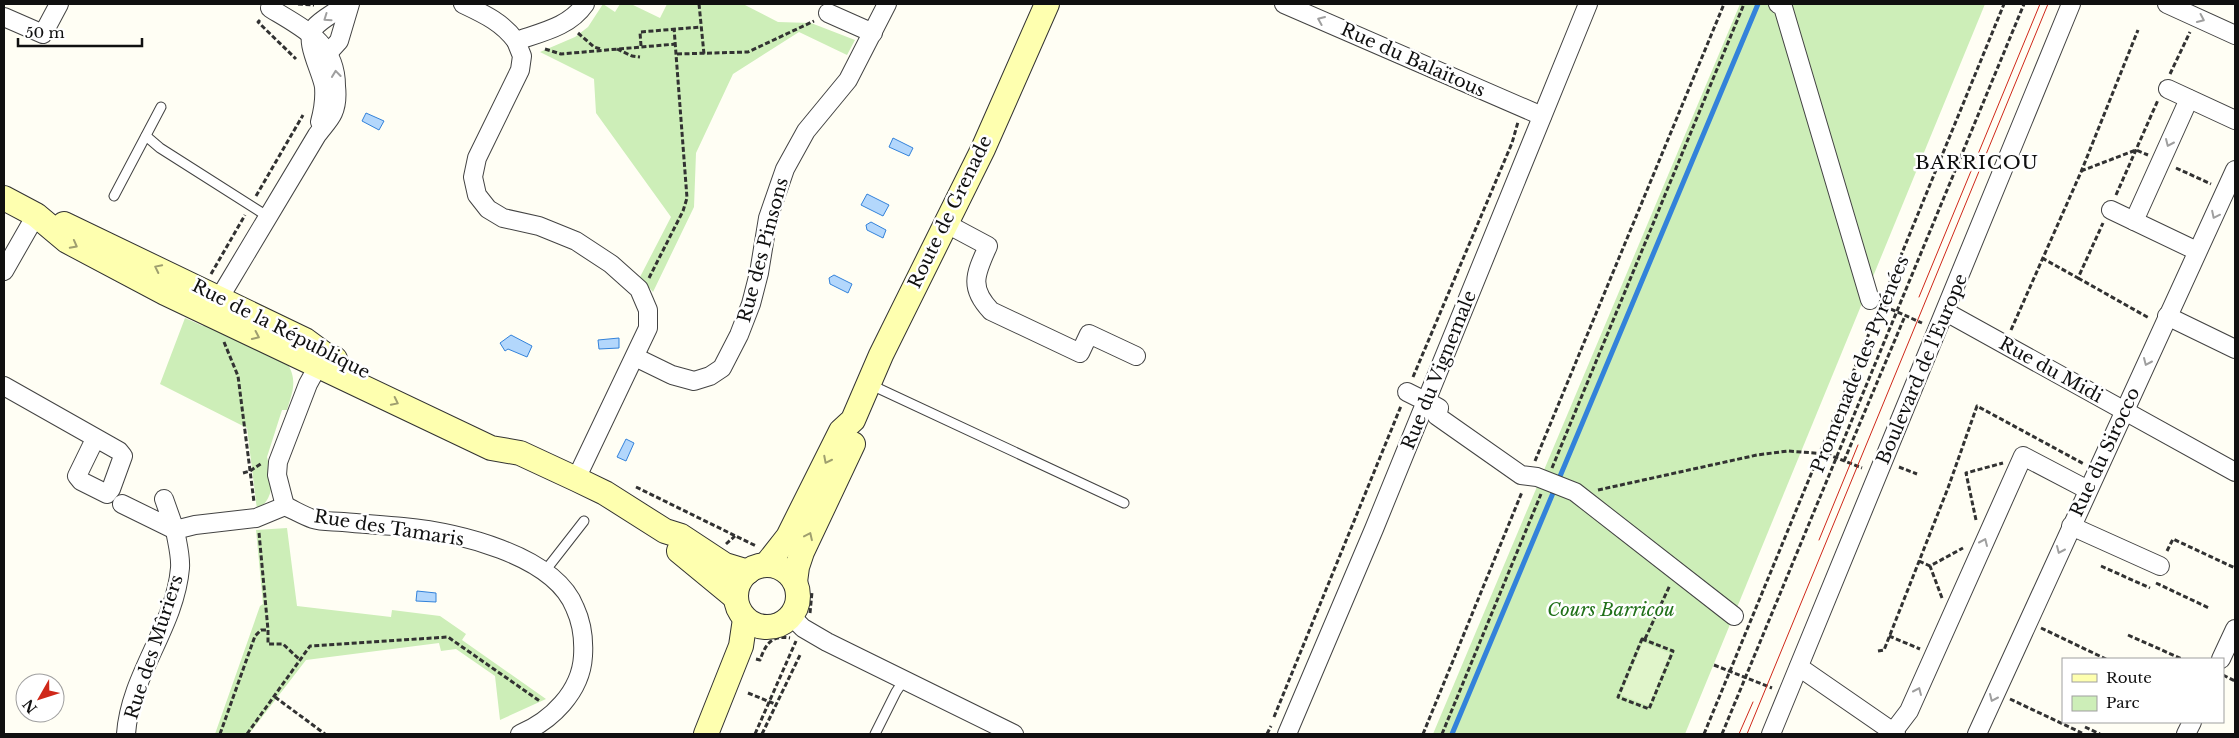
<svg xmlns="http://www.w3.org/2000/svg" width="2239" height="738" font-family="'Libre Baskerville',serif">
<rect width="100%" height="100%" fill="#fffef4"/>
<g fill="#cdeeb8">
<path d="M603,4L615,12L620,4H631L660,18L667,4H743L778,22L811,23L855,40L847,55L799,32L733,74L696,153L694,207L653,292L640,277L671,217L596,113L594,79L540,52L575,37L588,27Z"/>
<path d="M1740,4H1985L1685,734H1433Z"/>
<path d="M185,318L203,326L205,323L286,361C298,380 293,390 287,410H282L267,457C272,476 277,497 257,510L247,428L160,384Z"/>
<path d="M287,528L297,606L391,617L392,610L440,616L466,634L462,640L546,699L500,720L495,676L456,649L441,651L439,643L306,660L249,734H215L260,606L263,604L256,530Z"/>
</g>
<path fill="#e1f5cb" d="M1643,642L1670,653L1649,706L1621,695Z"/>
<g fill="#b3d7fc" stroke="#3382da">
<path d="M366,113L384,121L379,130L362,121Z"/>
<path d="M893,138L913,148L909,156L889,147Z"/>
<path d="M867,194L889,205L883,216L861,205Z"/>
<path d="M871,222L886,230L883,238L867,230L866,225Z"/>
<path d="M834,275L852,284L848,293L830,284L829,278Z"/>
<path d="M511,335L532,346L527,357L508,349L505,351L500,343Z"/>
<path d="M619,338V348L599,349L598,340Z"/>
<path d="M626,439L634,443L626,461L617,457Z"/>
<path d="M417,591L436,593V602L416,601Z"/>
</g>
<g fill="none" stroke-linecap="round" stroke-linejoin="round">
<path stroke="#3382da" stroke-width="5" d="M1452,734L1758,4"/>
<defs>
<g id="lane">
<path d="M146,136L160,148L267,216"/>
<path d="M114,196L161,107"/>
<path d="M869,384L1124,503"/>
<path d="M545,571L584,521"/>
<path d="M875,734L896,692L904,680"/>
</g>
<g id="street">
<path d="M463,4C484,14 502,22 516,41C542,32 569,27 585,4"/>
<path d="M1284,4L1542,116"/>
<path d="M1778,4L1783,7L1870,300"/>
<path d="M2167,4L2235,35"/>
<path d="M828,13L873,33"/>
<path d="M4,17L43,34L59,4"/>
<path d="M516,41L522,56L520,70L477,158L473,177L477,195L488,209L503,218L539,226L576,241L611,264L639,289L648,310V328L576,479"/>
<path d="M318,53L329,52L339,41L350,4"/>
<path d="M2168,89L2235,120"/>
<path d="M320,122C323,111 325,99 324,87C322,72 303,40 314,28C322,18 336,13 345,4"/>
<path d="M2111,210L2197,251"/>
<path d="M2134,221L2189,99"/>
<path d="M945,223L988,246C976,273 968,287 991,311L1080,353L1089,334L1136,356"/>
<path d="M4,271L36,215"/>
<path d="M214,310L223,292L317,135C322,128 330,120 333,113C337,104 337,95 336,86C336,42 302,28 270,8"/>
<path d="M1946,312L2235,472"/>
<path d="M2167,316L2235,349"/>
<path d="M635,357L672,375L694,381L710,376L722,368L739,335L751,304L759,273L768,218L785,169L806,131L848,80L887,4"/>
<path d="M4,386L119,451L123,456L111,489L107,494L81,481L77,476L95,439"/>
<path d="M1407,392L1417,397"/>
<path d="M1430,403L1439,408L1437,416L1521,475L1537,477L1575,492L1734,616"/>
<path d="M122,504L175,530L164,499"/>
<path d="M285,506C294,510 304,516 313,519C322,522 333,521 343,522C363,524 383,525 403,527C455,532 554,554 575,608C582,623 584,640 583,656C581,692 551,721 520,734"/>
<path d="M285,506L277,475L278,462L308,384L324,355"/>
<path d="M2071,526L2160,566"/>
<path d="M791,616L803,628L827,642L1014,734"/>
<path d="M2221,659L2235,629"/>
<path d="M1799,667L1896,734"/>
<path d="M1893,732L1909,711L2023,456L2088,490"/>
<path d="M126,734C130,675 175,627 180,568C181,556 177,542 175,530L195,525L256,518L285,506"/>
<path d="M1287,734L1374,529L1588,4"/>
<path d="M1771,734L2071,4"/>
<path d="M1977,734L2235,170"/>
<path d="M2186,734L2192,722"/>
</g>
<g id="secondary">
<path d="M4,198L36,215L67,241L165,293L491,448L520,453L576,479L605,493L665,531L681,536L725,565L748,572"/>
<path d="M64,224L305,340L324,354L335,359"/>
<path d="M679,551L736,598"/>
<circle cx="767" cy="596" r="31"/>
<path d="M766,565L788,537L841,431L853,420L881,355L983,149L1047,4"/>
<path d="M795,582L797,567L802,552L853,444"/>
<path d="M706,734L741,646L745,619"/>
</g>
</defs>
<use href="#lane" stroke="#434343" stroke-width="11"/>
<use href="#street" stroke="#434343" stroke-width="20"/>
<use href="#secondary" stroke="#323232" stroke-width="26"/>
<g stroke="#323232" stroke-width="3" stroke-dasharray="5 2.5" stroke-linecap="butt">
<path d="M298,4L314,5"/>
<path d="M699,4L704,54"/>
<path d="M260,20L258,22L296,59"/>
<path d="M578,33L594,47L601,49"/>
<path d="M641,46L640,32L701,27"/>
<path d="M545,49L561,54L676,44"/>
<path d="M617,49L632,56L640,57"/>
<path d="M677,54L748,52L814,21"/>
<path d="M2170,74L2190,32"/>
<path d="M2176,168L2211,184"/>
<path d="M2081,171L2136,150L2148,155"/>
<path d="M2116,195L2158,100"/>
<path d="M256,196L303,115"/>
<path d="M2042,258L2078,278L2103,223"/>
<path d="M211,274L245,215"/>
<path d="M649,278L683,211L687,198L674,28"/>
<path d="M2078,278L2149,318"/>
<path d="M1886,292L2004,4"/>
<path d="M1884,306L1922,323"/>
<path d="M2011,330L2081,172L2138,30"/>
<path d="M224,342L238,376L254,502"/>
<path d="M1413,377L1512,143L1518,122"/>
<path d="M1535,461L1724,4"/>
<path d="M1844,461L1905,316"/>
<path d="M1899,467L1917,474"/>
<path d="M1552,468L1744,4"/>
<path d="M243,473L250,471L262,463"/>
<path d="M636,487L756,546"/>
<path d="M1598,490L1757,455L1788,451L1827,454L1862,468"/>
<path d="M1976,520L1966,473L2003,463"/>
<path d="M259,533L268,630V644H283L299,659"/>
<path d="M726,544L735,536"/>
<path d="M2167,551L2173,539L2235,568"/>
<path d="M1919,561L1930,566"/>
<path d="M2101,566L2150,588"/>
<path d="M2156,583L2209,608"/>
<path d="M1942,598L1930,566L1963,548"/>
<path d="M810,613L812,592"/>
<path d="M2041,628L2106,659"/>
<path d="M2128,635L2182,659"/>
<path d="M1889,636L1920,649"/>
<path d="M1642,639L1673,651L1649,709L1618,697Z"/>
<path d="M1645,639L1670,585"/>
<path d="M1878,651L1884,650L1948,488L1977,406L2084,464"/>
<path d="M756,659L760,660C766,643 772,635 790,638"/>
<path d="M1714,665L1772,688"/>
<path d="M2223,675L2235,681"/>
<path d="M748,693L775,704"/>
<path d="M275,697L325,734"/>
<path d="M2010,699L2082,733"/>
<path d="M1274,717L1401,406"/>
<path d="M2085,727L2100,734"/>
<path d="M220,734L255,636L261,630H268"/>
<path d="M247,734L310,646L448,637L541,702"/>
<path d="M755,734L796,641"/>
<path d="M762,734L801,653"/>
<path d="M1267,734L1271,726"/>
<path d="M1423,734L1522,492"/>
<path d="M1442,734L1541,494"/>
<path d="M1704,734L1877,314"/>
<path d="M1722,734L2024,4"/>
</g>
<use href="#lane" stroke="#fff" stroke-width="9"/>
<use href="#street" stroke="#fff" stroke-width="18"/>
<use href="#secondary" stroke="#feffaf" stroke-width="24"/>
<g stroke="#cf2819" stroke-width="1">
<path d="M1919,297L2040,4"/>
<path d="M1819,540L1858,445"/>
<path d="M1739,734L1753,702"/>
<path d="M1747,734L2048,4"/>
</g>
</g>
<defs><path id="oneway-chevron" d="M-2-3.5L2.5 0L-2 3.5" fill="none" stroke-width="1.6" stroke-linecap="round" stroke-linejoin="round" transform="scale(1.25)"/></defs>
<g stroke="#9f9f9f">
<use href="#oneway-chevron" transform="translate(327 18) rotate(145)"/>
<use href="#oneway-chevron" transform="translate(2201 19) rotate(25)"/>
<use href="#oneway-chevron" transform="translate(1321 20) rotate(-157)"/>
<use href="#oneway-chevron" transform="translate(336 74) rotate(-96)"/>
<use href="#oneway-chevron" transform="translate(2169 143) rotate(114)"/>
<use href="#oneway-chevron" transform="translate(2215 215) rotate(116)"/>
<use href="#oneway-chevron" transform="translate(2147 362) rotate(114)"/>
<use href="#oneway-chevron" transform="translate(1984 542) rotate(-66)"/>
<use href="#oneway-chevron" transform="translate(2060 550) rotate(114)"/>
<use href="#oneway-chevron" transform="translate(1918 691) rotate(-66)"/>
<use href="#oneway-chevron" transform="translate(1993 698) rotate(114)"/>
</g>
<g stroke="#9f9f6f">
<use href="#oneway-chevron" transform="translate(74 245) rotate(28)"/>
<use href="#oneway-chevron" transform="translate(158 268) rotate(-154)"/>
<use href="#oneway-chevron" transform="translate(256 336) rotate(25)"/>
<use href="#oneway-chevron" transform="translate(395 402) rotate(26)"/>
<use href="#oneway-chevron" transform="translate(827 460) rotate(117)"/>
<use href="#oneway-chevron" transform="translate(809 536) rotate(-65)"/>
</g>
<g text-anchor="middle" stroke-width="5" stroke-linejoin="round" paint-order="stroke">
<g font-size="18" fill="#101010" stroke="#fff">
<text transform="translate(1413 60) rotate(24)" y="6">Rue du Balaïtous</text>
<text transform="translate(950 212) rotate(-64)" y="6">Route de Grenade</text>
<text transform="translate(763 250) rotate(-75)" y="6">Rue des Pinsons</text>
<text transform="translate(281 329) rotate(27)" y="6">Rue de la République</text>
<text transform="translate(1860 364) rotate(-68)" y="6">Promenade des Pyrénées</text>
<text transform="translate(1922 369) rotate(-67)" y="6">Boulevard de l'Europe</text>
<text transform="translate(1439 370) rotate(-68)" y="6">Rue du Vignemale</text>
<text transform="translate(2051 370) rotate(29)" y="6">Rue du Midi</text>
<text transform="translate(2105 452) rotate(-65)" y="6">Rue du Sirocco</text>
<text transform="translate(389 528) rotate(9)" y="6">Rue des Tamaris</text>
<text transform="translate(154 647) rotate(-72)" y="6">Rue des Mûriers</text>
</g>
<g font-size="18" font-style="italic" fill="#207019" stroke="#fff">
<text x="1611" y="616">Cours Barricou</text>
</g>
<g font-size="19" letter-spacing="1" fill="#101010" stroke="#fff">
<text x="1977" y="169">BARRICOU</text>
</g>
</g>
<rect width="2239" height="738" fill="none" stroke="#101010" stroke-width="10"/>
<rect x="2062" y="658" width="162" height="65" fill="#ffffff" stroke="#9f9f9f"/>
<rect x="2072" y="674" width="25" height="8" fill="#feffaf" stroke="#9f9f9f"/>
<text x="2106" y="683" font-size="15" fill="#101010">Route</text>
<rect x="2072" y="696" width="25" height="15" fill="#cdeeb8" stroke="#9f9f9f"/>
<text x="2106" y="708" font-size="15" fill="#101010">Parc</text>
<g transform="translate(40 698) rotate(231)"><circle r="24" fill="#ffffff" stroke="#9f9f9f"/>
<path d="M0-4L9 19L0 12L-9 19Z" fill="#cf2819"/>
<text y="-8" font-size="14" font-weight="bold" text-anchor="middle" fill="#101010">N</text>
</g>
<path d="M18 38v8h124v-8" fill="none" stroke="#101010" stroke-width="2.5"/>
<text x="25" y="38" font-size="15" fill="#101010" stroke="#ffffff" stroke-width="4" paint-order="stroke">50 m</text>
</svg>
